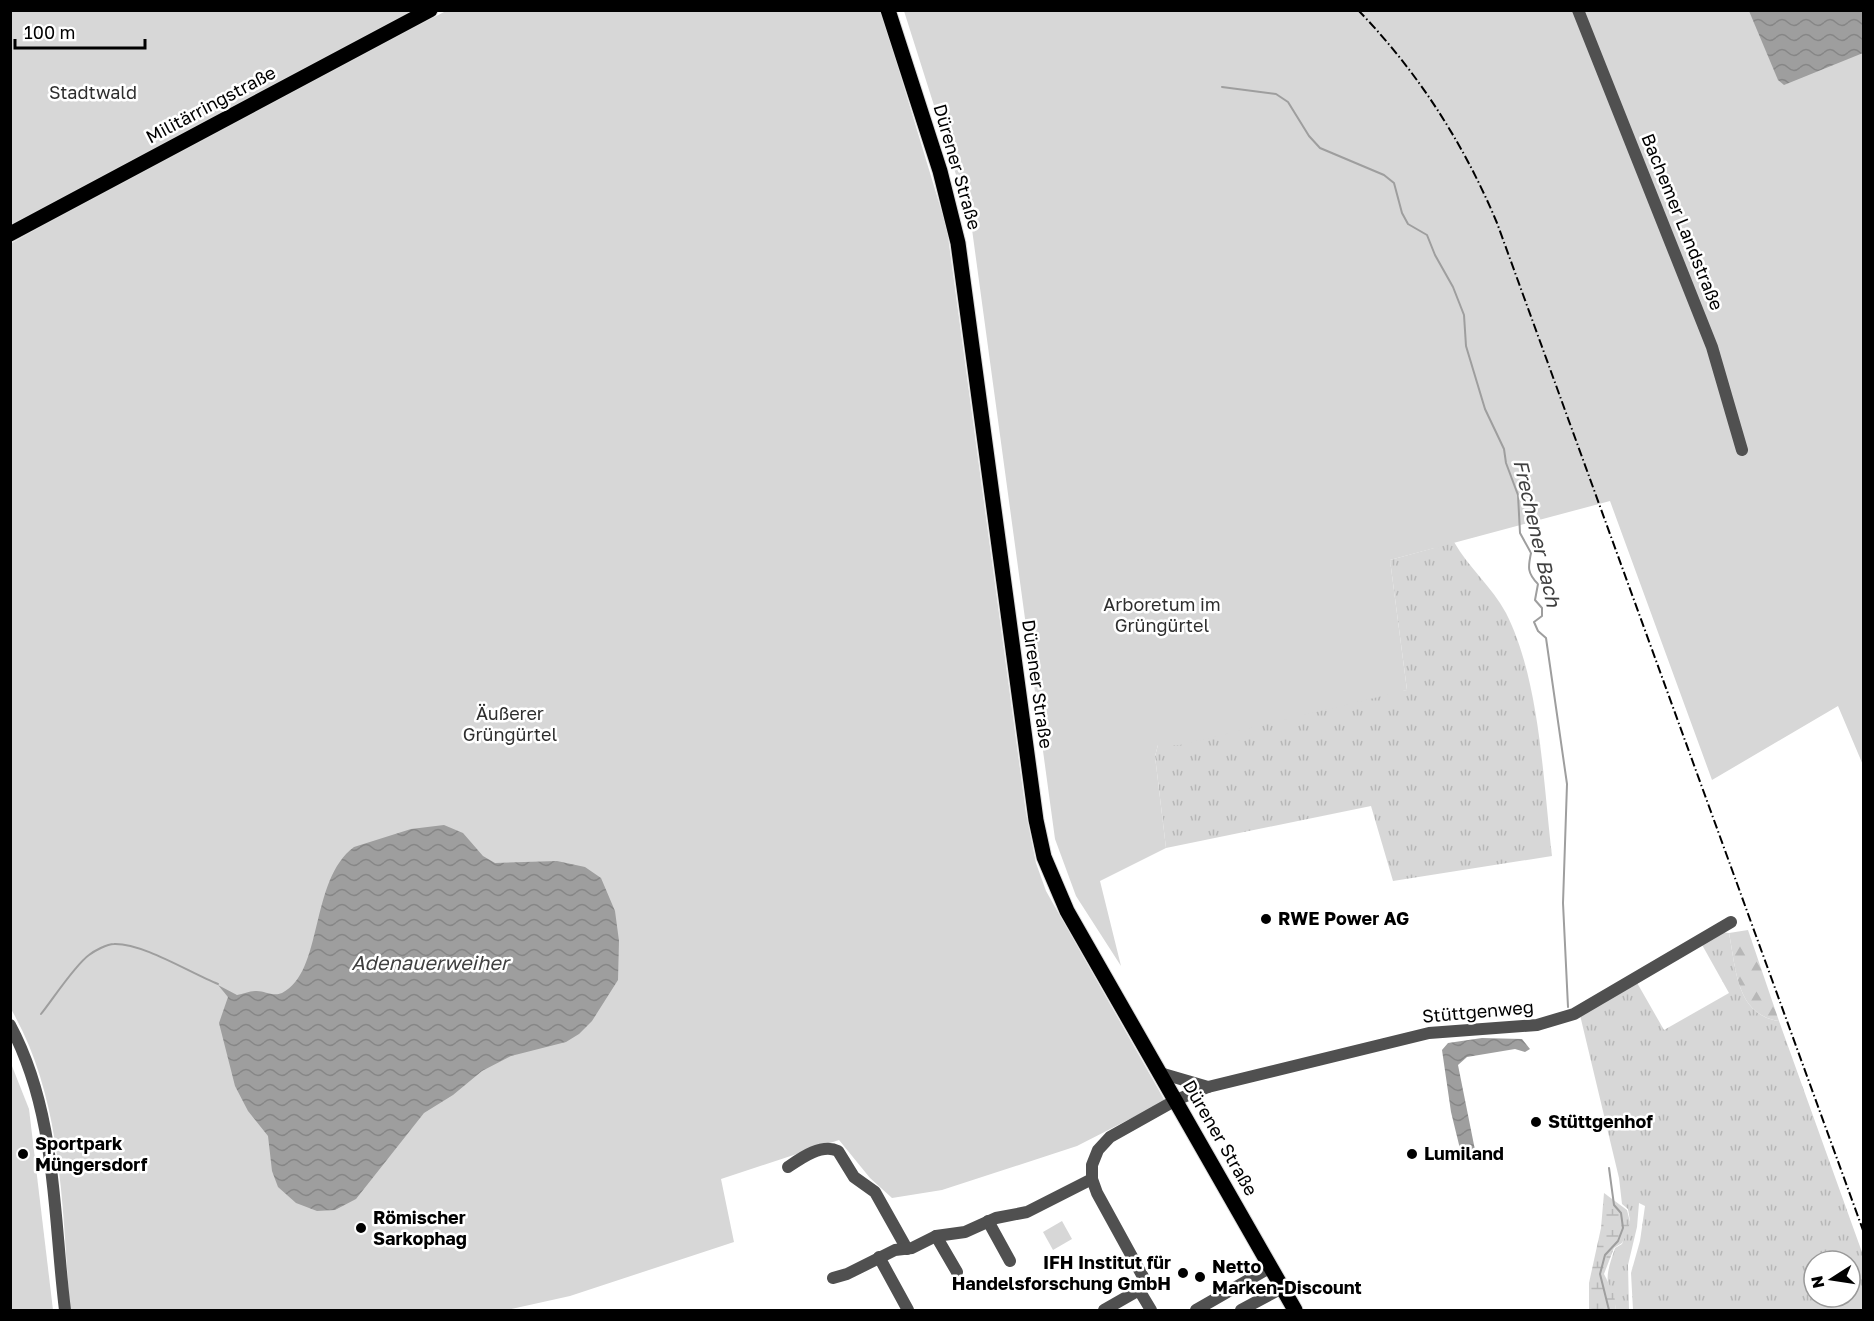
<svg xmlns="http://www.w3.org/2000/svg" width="1874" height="1321" font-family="'Golos Text',sans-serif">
<defs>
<pattern id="grass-tufts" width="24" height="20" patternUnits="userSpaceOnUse" patternTransform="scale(1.5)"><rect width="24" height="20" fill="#d7d7d7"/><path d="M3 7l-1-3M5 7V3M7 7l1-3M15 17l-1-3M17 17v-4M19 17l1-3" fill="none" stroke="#b7b7b7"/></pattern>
<pattern id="forest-firs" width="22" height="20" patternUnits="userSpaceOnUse" patternTransform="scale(1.5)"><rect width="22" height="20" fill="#d7d7d7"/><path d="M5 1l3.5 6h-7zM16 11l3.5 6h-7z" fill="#b7b7b7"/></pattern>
<pattern id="wetland-marsh" width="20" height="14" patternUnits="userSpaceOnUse" patternTransform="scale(1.5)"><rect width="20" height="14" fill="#d7d7d7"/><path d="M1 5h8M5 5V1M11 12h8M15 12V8" fill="none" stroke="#b7b7b7"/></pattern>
<pattern id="water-waves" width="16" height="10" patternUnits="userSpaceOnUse" patternTransform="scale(1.5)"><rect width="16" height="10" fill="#9e9e9e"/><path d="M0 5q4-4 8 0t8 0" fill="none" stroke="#868686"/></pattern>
</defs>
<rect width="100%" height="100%" fill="#fff"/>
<g fill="url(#grass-tufts)" fill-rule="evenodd">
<path d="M1042,48L1477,536L1454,542C1469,568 1492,587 1506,613C1540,680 1543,781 1552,856L1393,881L1371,806L1166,848L1155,756L1158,745H1180ZM1396,530L1434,548L1390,560L1407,690L1345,697Z"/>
<path d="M1720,932L1729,933C1736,968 1736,1015 1779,1021L1863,1255V1310H1633L1631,1273L1640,1241L1645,1206L1639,1203L1637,1227L1628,1265L1629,1310H1616C1615,1300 1610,1292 1608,1282C1606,1272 1612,1258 1615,1248L1622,1244L1630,1221L1628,1209L1622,1204L1619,1178L1580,1015L1636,981L1664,1030L1729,993L1701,943ZM1814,1261H1850V1297H1814Z"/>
</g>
<path fill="url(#forest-firs)" d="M1748,930L1779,1021C1736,1015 1736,968 1729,933Z"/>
<path fill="url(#wetland-marsh)" d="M1604,1193L1627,1210L1630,1222L1627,1233L1622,1243L1614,1248L1604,1274L1614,1294L1616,1310H1589V1283L1601,1228Z"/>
<g fill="#d7d7d7">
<path d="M11,11H418L11,230Z"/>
<path d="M446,11H881L947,229L1026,813L1036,863L1046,891L1165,1101L1077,1146L942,1190L892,1198L870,1178L839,1140L721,1179L734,1242L570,1296L507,1310H70C62,1208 63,1099 11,1009L10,244L181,147Z"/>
<path d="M904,11H1863V765L1838,706L1712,780L1610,501L1390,560L1407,690L1180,745H1158L1155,756L1166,848L1100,881L1121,966L1076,896L1055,839L971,222Z"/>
<path d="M10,1061L29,1109L53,1310H11Z"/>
<path d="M1062,1221L1072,1239L1053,1250L1043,1232Z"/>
</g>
<g fill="url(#water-waves)">
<path d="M1749,11H1863V53L1784,85L1778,80Z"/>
<path d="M444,825L463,833L483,856L495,863L557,861L585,867L601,878L615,911L619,941L618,980L592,1021L579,1034L566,1042L511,1056L482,1071L453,1095L424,1113L356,1199L335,1210L317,1211L296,1203L278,1187L272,1171L268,1136L248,1111L235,1086L219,1023L228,997L218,985L237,995C243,994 249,991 255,991C264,990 272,997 282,993C324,972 309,880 354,847L411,829Z"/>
<path d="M1482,1038L1522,1039L1530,1049L1525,1052L1515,1049L1467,1057L1458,1065L1476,1155L1473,1159L1463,1161L1451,1112L1442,1050L1448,1043Z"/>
</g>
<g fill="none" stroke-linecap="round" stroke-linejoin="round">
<g stroke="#9e9e9e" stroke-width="2">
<path d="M1222,87L1276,94L1288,102L1309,136L1320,148L1384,175L1394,183L1402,213L1408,224L1427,235L1435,255L1453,287L1464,315L1466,346L1485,409L1504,449L1506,463L1518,495L1520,533L1531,553C1528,567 1527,573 1538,584L1535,600L1542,608V616L1534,622L1538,631L1546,638L1567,784L1563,903L1568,1007"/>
<path d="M41,1014C53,999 75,965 89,955C94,951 107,944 114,944C143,943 190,973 218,984"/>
<path d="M1609,1310L1600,1274L1605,1255L1618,1241L1623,1228L1621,1213L1614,1205L1609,1168"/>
</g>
<defs>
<g id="major">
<path d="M888,10L940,171L958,243L1036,820L1044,857L1067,911L1295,1310"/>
<path d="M10,234L430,10"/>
</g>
</defs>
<use href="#major" stroke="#dbdbdb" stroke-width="17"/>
<g stroke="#505050" stroke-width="12">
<path d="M1578,10L1712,347L1742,450"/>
<path d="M10,1025C57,1113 53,1214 65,1310"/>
<path d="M1160,1073L1208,1087"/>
<path d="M788,1167C801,1158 822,1143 838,1151L854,1177L875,1192L907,1249"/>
<path d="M988,1221L1010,1261"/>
<path d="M936,1236L957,1272"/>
<path d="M879,1257L908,1310"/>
<path d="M833,1278L847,1274L895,1250L912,1248L936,1236L965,1232L996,1218L1027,1212L1092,1179"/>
<path d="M1104,1310L1139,1290"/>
<path d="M1151,1310L1139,1290L1147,1284L1097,1193L1092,1179V1165L1098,1150L1110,1137L1176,1100L1208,1087L1429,1033L1537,1025L1574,1014L1731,922"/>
<path d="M1196,1310L1271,1267"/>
<path d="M1241,1310L1282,1288"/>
</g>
<use href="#major" stroke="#000" stroke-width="15"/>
<path stroke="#000" stroke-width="2" stroke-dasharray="9 3 1.5 3" stroke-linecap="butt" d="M1358,10C1418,72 1464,144 1497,223L1864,1233"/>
</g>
<g fill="#000" stroke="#fff" stroke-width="2">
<circle cx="1266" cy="919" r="6"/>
<circle cx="1536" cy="1122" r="6"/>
<circle cx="23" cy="1154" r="6"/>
<circle cx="1412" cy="1154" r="6"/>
<circle cx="361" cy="1228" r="6"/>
<circle cx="1183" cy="1273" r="6"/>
<circle cx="1200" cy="1277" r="6"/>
</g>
<g text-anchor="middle" stroke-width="5" stroke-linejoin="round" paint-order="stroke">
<g font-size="18" fill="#2e2e2e" stroke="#fff">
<text x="93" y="99">Stadtwald</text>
<text x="1162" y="611">Arboretum im<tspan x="1162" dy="21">Grüngürtel</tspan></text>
<text x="510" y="720">Äußerer<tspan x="510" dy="21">Grüngürtel</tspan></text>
</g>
<g font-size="18" fill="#000" stroke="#fff">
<text transform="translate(211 105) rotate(-28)" y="6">Militärringstraße</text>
<text transform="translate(957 167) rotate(74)" y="6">Dürener Straße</text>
<text transform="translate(1682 222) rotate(68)" y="6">Bachemer Landstraße</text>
<text transform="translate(1037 684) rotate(82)" y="6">Dürener Straße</text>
<text transform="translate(1478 1012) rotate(-5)" y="6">Stüttgenweg</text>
<text transform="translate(1220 1138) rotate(60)" y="6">Dürener Straße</text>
</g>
<g font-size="18" font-weight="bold" fill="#000" stroke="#fff" text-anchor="start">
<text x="1278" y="925">RWE Power AG</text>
<text x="1548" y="1128">Stüttgenhof</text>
<text x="35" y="1150">Sportpark<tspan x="35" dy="21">Müngersdorf</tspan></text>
<text x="1424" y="1160">Lumiland</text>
<text x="373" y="1224">Römischer<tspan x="373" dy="21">Sarkophag</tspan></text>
<text x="1171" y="1269" text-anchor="end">IFH Institut für<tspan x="1171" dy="21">Handelsforschung GmbH</tspan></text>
<text x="1212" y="1273">Netto<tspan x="1212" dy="21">Marken-Discount</tspan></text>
</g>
<g font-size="20" font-style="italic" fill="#3f3f3f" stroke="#fff">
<text transform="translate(1537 533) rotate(77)" y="7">Frechener Bach</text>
<text x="430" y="970">Adenauerweiher</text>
</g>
</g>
<rect width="1874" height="1321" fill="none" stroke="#000000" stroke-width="24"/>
<g transform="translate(1832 1279) rotate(258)"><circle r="28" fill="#ffffff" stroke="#999999" stroke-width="1.5"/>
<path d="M0-4.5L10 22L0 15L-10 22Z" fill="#000000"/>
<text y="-9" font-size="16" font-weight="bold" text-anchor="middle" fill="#000000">N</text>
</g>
<path d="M15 39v9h130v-9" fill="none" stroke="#000000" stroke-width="3"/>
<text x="24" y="39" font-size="18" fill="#000000" stroke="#ffffff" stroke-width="4.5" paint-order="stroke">100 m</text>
</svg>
